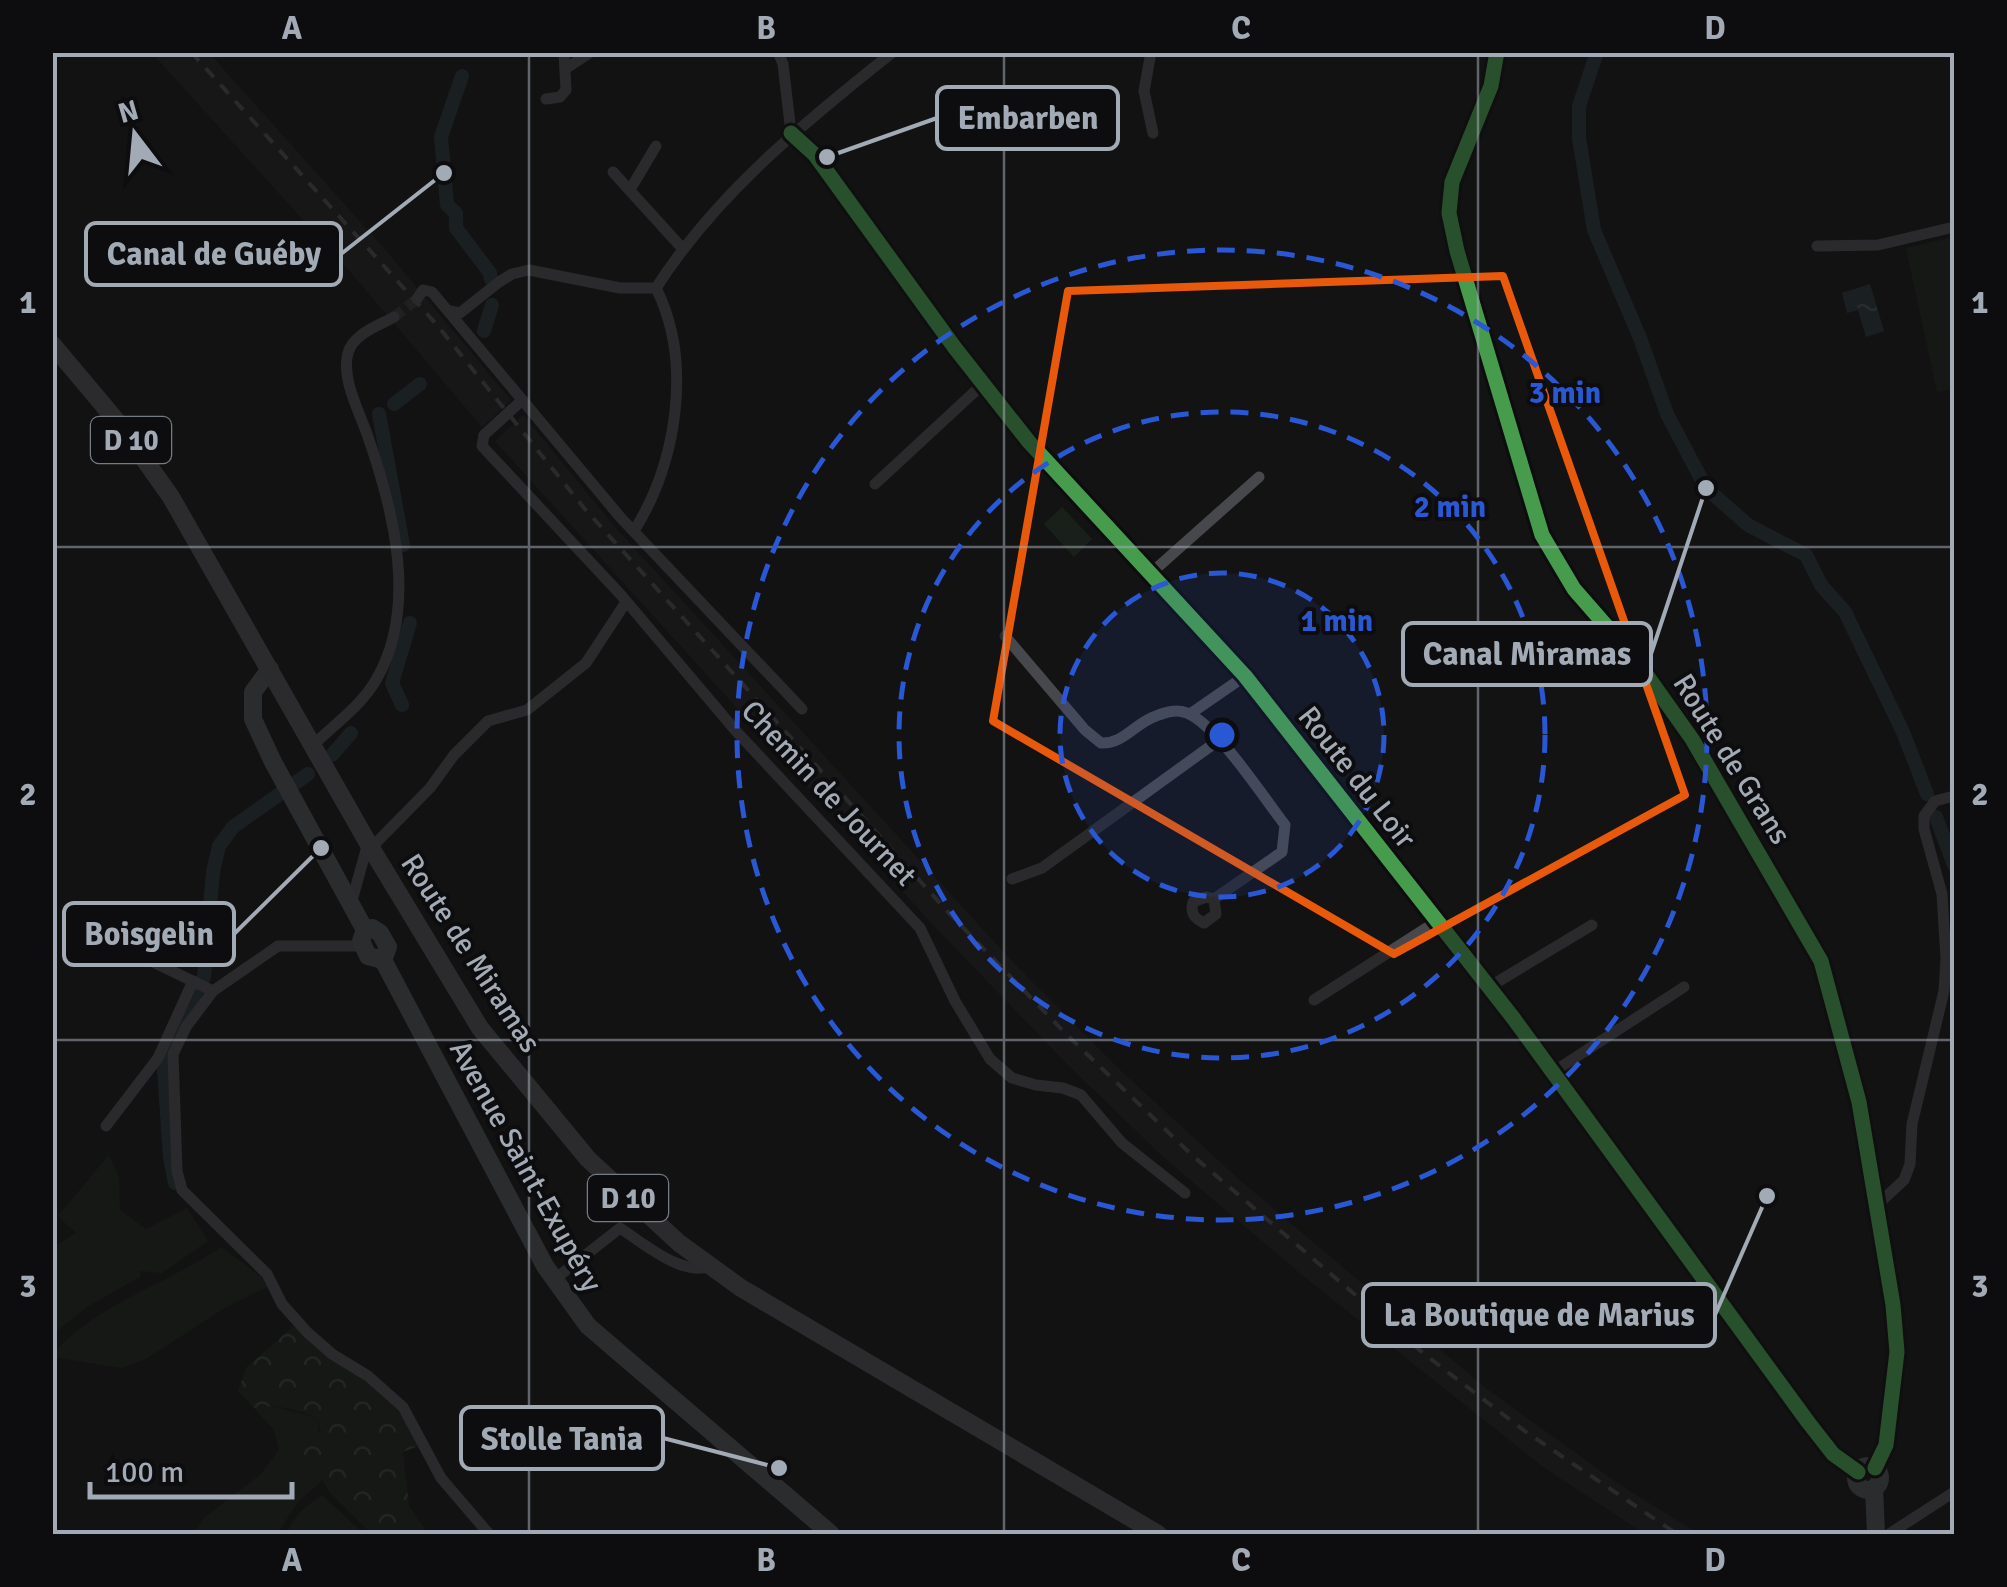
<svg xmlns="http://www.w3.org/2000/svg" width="2007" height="1587" font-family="Signika,sans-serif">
<defs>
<pattern id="forest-crowns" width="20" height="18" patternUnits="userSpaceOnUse" patternTransform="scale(2.5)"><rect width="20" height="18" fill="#192019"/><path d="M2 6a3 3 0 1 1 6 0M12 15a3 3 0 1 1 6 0" fill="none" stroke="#373e38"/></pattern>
<pattern id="water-ripples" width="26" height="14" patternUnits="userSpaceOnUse" patternTransform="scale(2.5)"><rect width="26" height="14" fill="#253035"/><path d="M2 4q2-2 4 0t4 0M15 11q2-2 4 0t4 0" fill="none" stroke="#424b50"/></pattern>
</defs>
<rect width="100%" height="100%" fill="#131313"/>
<g fill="#1d1d1f">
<path d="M152,53H209L383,247L511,400L482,427L352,274Z"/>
<path d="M523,415L616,528L1010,959L1118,1068L1242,1182L1487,1389L1619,1484L1699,1534H1645L1543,1467L1302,1275L1162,1156L1067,1064L935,927L495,441Z"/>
</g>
<g fill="#192019">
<path d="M1954,237V389L1937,392L1906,248Z"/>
<path d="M1062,507L1092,539L1074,557L1044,524Z"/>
<path d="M109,1155L119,1177L120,1210L146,1229L187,1208L208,1241L162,1273L140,1271V1277L87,1307L53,1334V1247L76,1233L58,1216Z"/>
<path d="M221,1247L261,1277L267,1287L226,1307L146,1359L121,1368L53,1357V1353C104,1300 162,1287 221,1247Z"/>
<path d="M266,1405L316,1417C324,1440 311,1460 322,1481L298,1502L277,1534H192L205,1517L260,1475L279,1450L274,1430L254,1408Z"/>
<path d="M322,1495L364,1534H287C292,1517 307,1505 322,1495Z"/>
</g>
<path fill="url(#forest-crowns)" d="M295,1325C335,1357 402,1396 418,1446L403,1452L409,1506L428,1534H372L330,1493L315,1468L301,1454L321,1431L316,1417C295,1410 276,1403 254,1408L238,1391L246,1368Z"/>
<path fill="url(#water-ripples)" d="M1870,284L1884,331L1866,337L1858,310L1847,313L1842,293Z"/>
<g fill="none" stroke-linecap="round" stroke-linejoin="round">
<g stroke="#253035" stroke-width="14">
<path d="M1597,52L1579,106V138L1594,230L1640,338L1667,414L1706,488L1748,525L1806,555L1821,585L1845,612L1903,732L1927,794"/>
<path d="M462,76L441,137L447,205L456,213V228L490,273L491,279"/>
<path d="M484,331L492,305"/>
<path d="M394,404L420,384"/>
<path d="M379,414L403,545"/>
<path d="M402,705L392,683L410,623"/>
<path d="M332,755L351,733"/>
<path d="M1936,817L1954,865"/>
<path d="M175,1183L170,1157L163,1055L204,977L213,872L219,846L233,827L308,774"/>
</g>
<path stroke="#303133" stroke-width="11" stroke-dasharray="11 5.5" stroke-linecap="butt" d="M394,317L417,299"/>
<g stroke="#47484c" stroke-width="11">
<path d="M778,52L783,64L791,133"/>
<path d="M1151,52L1144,91L1153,133"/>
<path d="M565,69L591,52"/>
<path d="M546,99L560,97L566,90L564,52"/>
<path d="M791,133L815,155L955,348L1029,442L1245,676L1514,1019L1808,1422L1833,1454L1858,1472"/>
<path d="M613,172L682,248"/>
<path d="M631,188L656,146"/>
<path d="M1817,246L1878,245L1954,227"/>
<path d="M656,288C717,193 805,122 893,52"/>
<path d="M417,299L423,290L432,292L621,518L802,709"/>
<path d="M450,311L460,313L499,282L512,274L529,270L620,288H656"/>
<path d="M484,435L482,446L621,595L735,730L920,928L955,1001L990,1059L1012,1078L1036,1085L1063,1088L1081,1095L1122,1143L1185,1193"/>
<path d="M875,484L983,384"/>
<path d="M634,531C677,462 693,362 656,288"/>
<path d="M1150,574L1259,477"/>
<path d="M1005,636L1085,730L1101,743C1124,744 1135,723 1156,716C1166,712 1176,709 1187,713C1216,724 1264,798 1285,825L1282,852L1214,899L1206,897L1193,902C1190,913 1194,918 1204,923L1216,914L1214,899"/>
<path d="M1190,714L1245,676"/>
<path d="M312,746C334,725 361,706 376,680C419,607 393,508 367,434C359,411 341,378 348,353C353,334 378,326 394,317"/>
<path d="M371,848L430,788L454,755L488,721L527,710L586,663L626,602"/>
<path d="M1012,879L1042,868L1219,740"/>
<path d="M351,904L368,843"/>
<path d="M75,924L213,991"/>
<path d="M363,946H278L213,991L186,1027L173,1054L177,1171L182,1190L267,1274L282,1304L307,1332L332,1354L368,1376L403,1407L441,1478L489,1534"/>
<path d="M1489,987L1592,925"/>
<path d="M1314,1000L1436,922"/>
<path d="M1553,1072L1684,987"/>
<path d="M106,1126L158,1058L193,981"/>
<path d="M1876,1206L1904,1180L1910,1164L1912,1124L1944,991L1946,959L1942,894L1924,829V816L1935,801L1954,796"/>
<path d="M555,1279L620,1228C643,1243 682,1277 711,1266"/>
<path d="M1889,1534L1954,1492"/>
</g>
<g stroke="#4a4c50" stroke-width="18">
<path d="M1497,52L1491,86L1452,182L1449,213L1457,251L1542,535L1574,589L1636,660L1692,739L1821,961L1859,1102L1893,1305L1897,1352L1886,1445L1875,1468"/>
<path d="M270,669L253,692V719L273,762L365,930"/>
<path d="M365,930L372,928L380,933L388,947L383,960"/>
<path d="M365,930L361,941L368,956L383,960"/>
<path d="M383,960L545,1266L588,1326L831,1534"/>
<circle cx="1868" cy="1478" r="12"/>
<path d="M1874,1488L1876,1534"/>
</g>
<path stroke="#494b4e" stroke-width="18" d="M52,344L120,425L171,497L368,843L480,1028L588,1159L679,1243L741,1288L1158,1534"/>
<path stroke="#46484b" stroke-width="4" stroke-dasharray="12 10" stroke-linecap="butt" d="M191,52L437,325L584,508L948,912L1066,1034L1192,1155L1423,1353L1526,1432L1677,1534"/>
<path stroke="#47484c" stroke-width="11" d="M484,435L518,404"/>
<defs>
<g id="cycleway">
<path d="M1497,52L1491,86L1452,182L1449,213L1457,251L1542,535L1574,589L1636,660L1692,739L1821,961L1859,1102L1893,1305L1897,1352L1886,1445L1875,1468"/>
<path d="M791,133L815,155L955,348L1029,442L1245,676L1514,1019L1808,1422L1833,1454L1858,1472"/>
</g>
</defs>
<use href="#cycleway" stroke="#0d0d0f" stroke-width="21"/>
<use href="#cycleway" stroke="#469c4c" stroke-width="15"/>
</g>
<path d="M0 0H2007V1587H0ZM1503,276L1685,795L1394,954L993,721L1068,291Z" fill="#131313" fill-opacity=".55" fill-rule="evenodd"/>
<path fill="none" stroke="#e8590c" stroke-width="8" stroke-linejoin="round" d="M1503,276L1685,795L1394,954L993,721L1068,291Z"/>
<path fill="none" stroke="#a2aab5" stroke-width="2.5" stroke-opacity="0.55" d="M529,52V1534M1004,52V1534M1478,52V1534M52,547H1954M52,1040H1954"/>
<circle cx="1222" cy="735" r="162" fill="#2a57d4" fill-opacity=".12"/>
<g fill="none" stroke="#2a57d4" stroke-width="5" stroke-dasharray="18 12">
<circle cx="1222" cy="735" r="162"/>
<circle cx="1222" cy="735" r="323"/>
<circle cx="1222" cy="735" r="485"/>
</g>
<g text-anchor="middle" stroke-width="8" stroke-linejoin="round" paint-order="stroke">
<g fill="#0d0d0f" stroke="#757b83" stroke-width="2.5">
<rect x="91" y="417" width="80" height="46" rx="8"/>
<rect x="588" y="1175" width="80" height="46" rx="8"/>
</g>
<g font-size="28" font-weight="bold" fill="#a2aab5">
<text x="131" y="450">D 10</text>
<text x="628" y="1208">D 10</text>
</g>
<g font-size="30" fill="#a2aab5" stroke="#0d0d0f">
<text transform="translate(1732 759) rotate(58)" y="10">Route de Grans</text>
<text transform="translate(1357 777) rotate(52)" y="10">Route du Loir</text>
<text transform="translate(829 793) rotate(47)" y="10">Chemin de Journet</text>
<text transform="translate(471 953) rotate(57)" y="10">Route de Miramas</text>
<text transform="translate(526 1166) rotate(61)" y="10">Avenue Saint-Exupéry</text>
</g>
</g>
<circle cx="1222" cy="735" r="15" fill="#2a57d4" stroke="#0d0d0f" stroke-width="5"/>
<g font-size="30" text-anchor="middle" font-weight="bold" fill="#2a57d4" stroke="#0d0d0f" stroke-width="8" stroke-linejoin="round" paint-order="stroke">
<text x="1565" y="403">3 min</text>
<text x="1450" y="517">2 min</text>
<text x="1337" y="631">1 min</text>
</g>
<path fill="none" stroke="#a2aab5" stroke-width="4" d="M827 157L937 118M444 173L341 254M1706 488L1651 654M321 848L234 934M1767 1196L1715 1315M779 1468L663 1438"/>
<g fill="#a2aab5" stroke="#0d0d0f" stroke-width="4">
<circle cx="827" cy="157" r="10"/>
<circle cx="444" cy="173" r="10"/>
<circle cx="1706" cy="488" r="10"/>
<circle cx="321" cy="848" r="10"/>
<circle cx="1767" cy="1196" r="10"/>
<circle cx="779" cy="1468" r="10"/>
</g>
<g fill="#0d0d0f" stroke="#a2aab5" stroke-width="4">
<rect x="937" y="87" width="181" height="62" rx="10"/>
<rect x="86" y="223" width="255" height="62" rx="10"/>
<rect x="1403" y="623" width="248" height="62" rx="10"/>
<rect x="64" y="903" width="170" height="62" rx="10"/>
<rect x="1363" y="1284" width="352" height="62" rx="10"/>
<rect x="461" y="1407" width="202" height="62" rx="10"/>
</g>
<g font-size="32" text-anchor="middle" font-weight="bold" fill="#a2aab5">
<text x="1028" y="129">Embarben</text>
<text x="214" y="265">Canal de Guéby</text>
<text x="1527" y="665">Canal Miramas</text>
<text x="149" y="945">Boisgelin</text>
<text x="1539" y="1326">La Boutique de Marius</text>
<text x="562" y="1450">Stolle Tania</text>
</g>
<rect width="2007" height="1587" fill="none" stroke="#0d0d0f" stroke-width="110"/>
<g transform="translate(135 135) rotate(344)" stroke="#0d0d0f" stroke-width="8" paint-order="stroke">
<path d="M0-8L18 38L0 25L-18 38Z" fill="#a2aab5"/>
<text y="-15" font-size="28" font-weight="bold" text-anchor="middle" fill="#a2aab5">N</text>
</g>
<path d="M90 1482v15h202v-15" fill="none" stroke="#a2aab5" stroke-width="5"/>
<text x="105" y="1482" font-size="30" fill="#a2aab5" stroke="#0d0d0f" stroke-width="8" paint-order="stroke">100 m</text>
<rect x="55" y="55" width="1897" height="1477" fill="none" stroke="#a2aab5" stroke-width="4"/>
<g font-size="32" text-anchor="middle" font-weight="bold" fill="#a2aab5">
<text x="292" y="39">A</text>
<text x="766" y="39">B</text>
<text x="1241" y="39">C</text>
<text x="1715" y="39">D</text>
<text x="28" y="313">1</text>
<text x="1980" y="313">1</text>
<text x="28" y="805">2</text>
<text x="1980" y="805">2</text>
<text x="28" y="1297">3</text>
<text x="1980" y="1297">3</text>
<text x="292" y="1571">A</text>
<text x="766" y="1571">B</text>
<text x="1241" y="1571">C</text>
<text x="1715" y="1571">D</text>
</g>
</svg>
